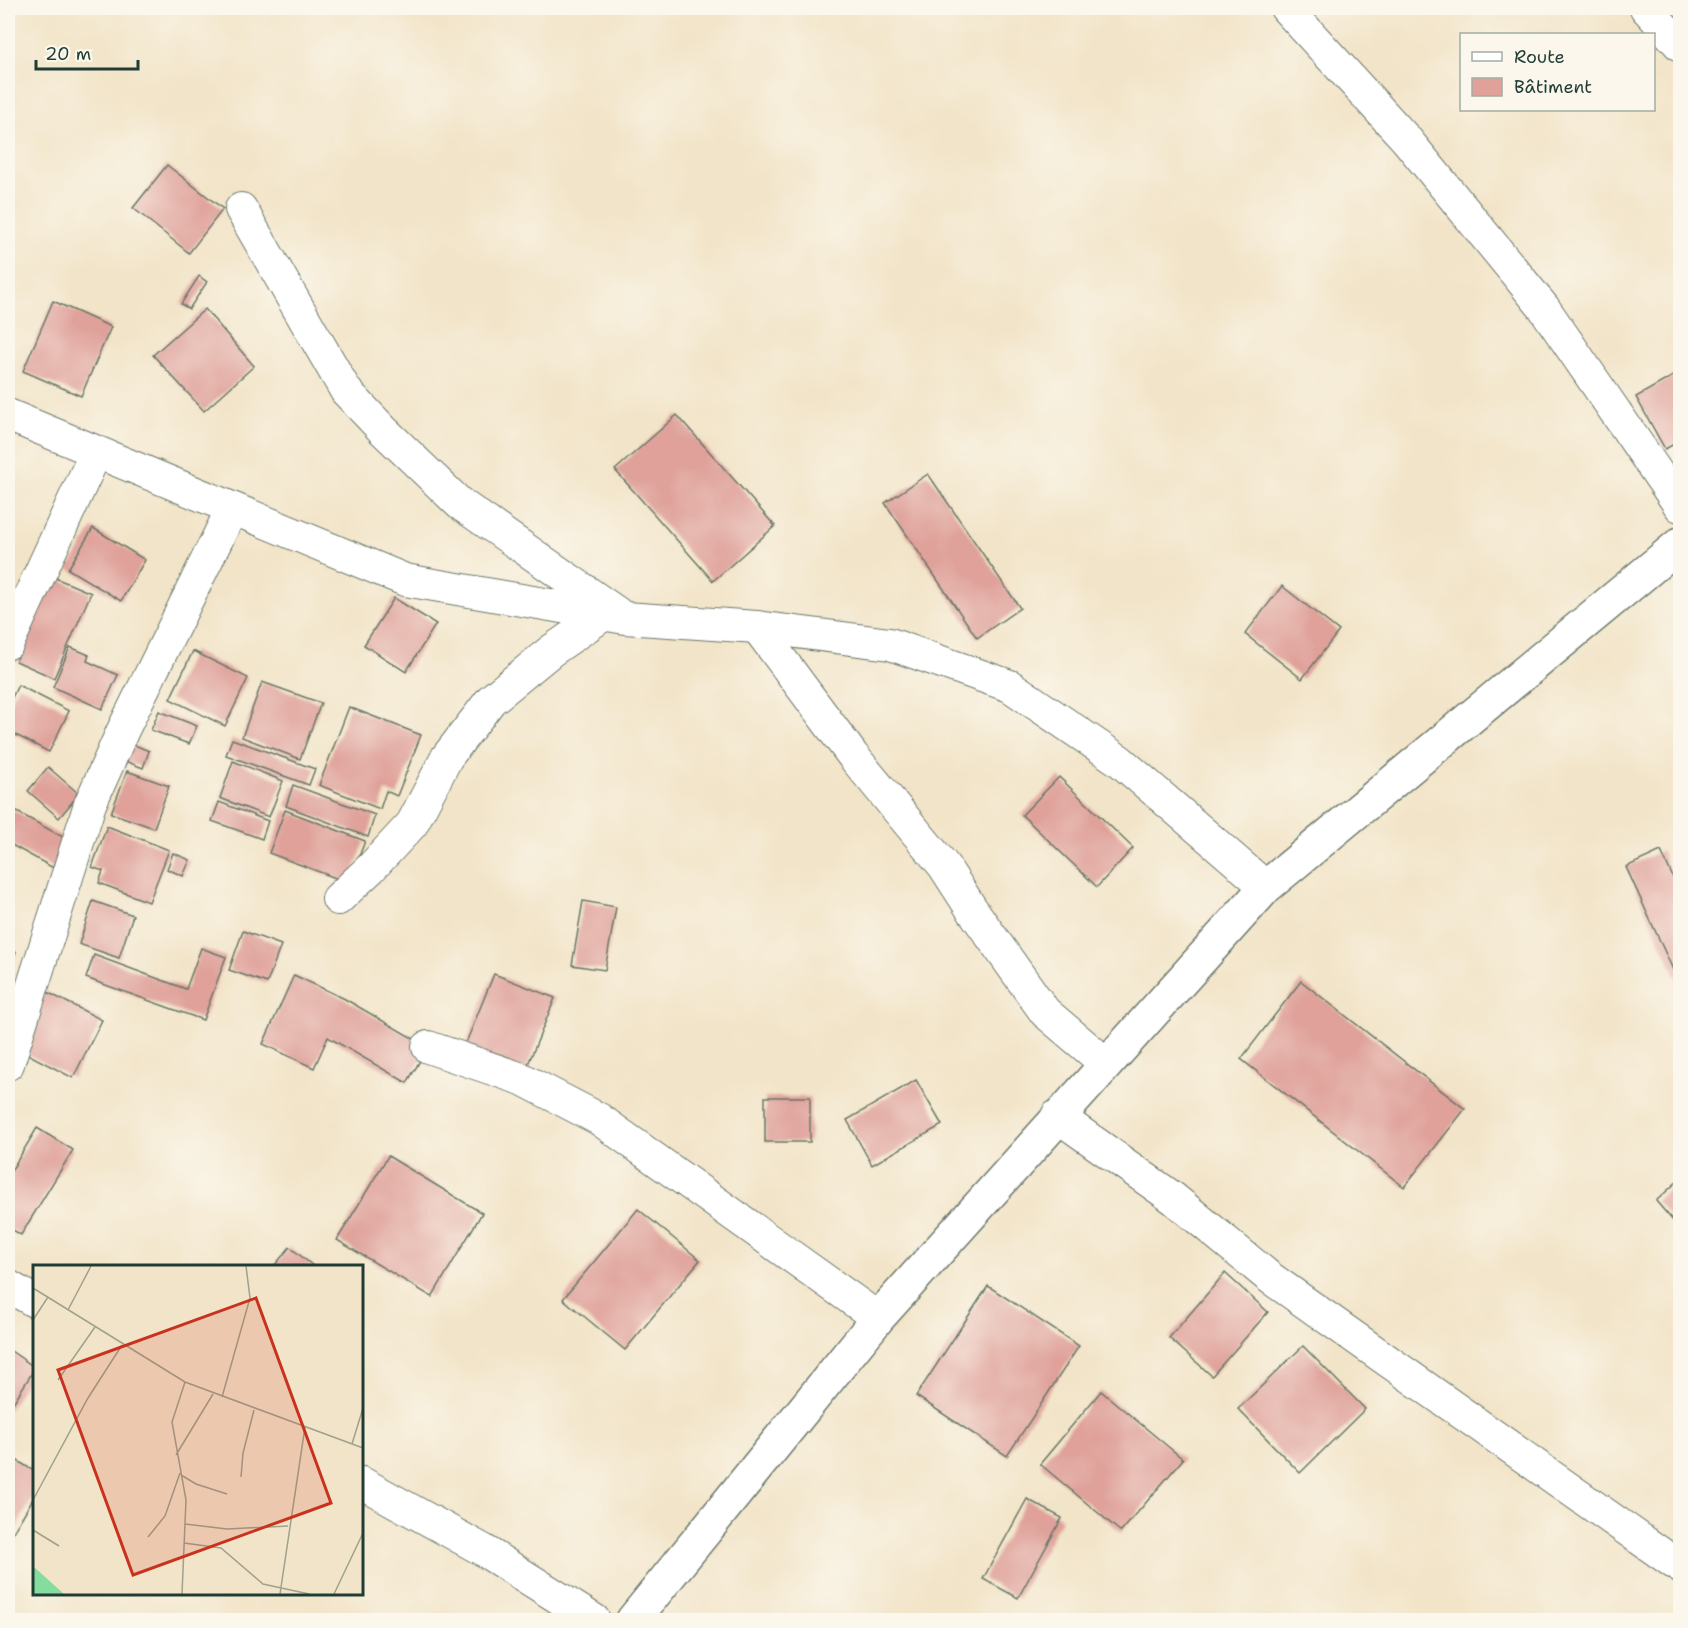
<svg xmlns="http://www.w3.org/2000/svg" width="1688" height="1628" font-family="'Shantell Sans',sans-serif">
<rect width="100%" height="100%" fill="#fbf7ec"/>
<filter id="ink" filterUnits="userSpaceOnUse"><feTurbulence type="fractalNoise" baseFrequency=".0167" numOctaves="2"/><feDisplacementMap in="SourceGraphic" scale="12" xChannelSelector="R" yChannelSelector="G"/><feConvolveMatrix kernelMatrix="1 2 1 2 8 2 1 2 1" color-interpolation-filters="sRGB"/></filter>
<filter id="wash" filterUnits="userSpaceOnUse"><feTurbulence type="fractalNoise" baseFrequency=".008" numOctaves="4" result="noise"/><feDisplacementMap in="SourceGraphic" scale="24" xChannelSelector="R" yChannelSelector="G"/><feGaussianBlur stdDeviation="1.35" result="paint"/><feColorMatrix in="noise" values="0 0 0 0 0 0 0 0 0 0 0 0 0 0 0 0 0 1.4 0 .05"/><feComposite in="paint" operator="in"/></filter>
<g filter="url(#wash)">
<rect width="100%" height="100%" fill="#f2e4c8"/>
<g id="blocks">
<g fill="#dfa19a">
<path d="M167,165L223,209L189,253L133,208Z"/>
<path d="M199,276L207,282L189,309L181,304Z"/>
<path d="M53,301L111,327L81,396L23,371Z"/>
<path d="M205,309L254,366L204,411L153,355Z"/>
<path d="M1680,372V441L1665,449L1636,397Z"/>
<path d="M677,415L775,526L713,581L615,470Z"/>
<path d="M928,474L1020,608L977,638L885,503Z"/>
<path d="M93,528L145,560L121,601L68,569Z"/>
<path d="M53,577L91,593L54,678L16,661Z"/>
<path d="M1282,586L1339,631L1302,679L1245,634Z"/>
<path d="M394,598L436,624L406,672L364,645Z"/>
<path d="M70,647L89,655L87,661L118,675L102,709L53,687Z"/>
<path d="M193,651L248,678L225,726L170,699Z"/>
<path d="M262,682L321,703L300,759L242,737Z"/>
<path d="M18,685L69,711L49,752L8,731V706Z"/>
<path d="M349,707L421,735L397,796L386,791L380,809L319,785Z"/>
<path d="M159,711L197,726L189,744L151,730Z"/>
<path d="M232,739L315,769L309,785L226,755Z"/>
<path d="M132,744L149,751L143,768L125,761Z"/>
<path d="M233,761L283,781L269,817L220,798Z"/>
<path d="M48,767L79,794L59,818L28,791Z"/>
<path d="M127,771L169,786L154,828L111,813Z"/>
<path d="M1059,777L1133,848L1097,887L1022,815Z"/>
<path d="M293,785L375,815L368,837L286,806Z"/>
<path d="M219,802L268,821L262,839L212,821Z"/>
<path d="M8,807L72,842L57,870L8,843Z"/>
<path d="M285,810L365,841L349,883L269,853Z"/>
<path d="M107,826L169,850L149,902L99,883L103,871L92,867Z"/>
<path d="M1661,851L1680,893V985L1626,867Z"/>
<path d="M173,853L190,860L183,876L167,869Z"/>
<path d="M93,901L133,915L119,958L79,944Z"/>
<path d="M583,901L616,907L605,970L572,965Z"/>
<path d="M243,931L281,945L267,983L229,970Z"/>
<path d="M8,947L16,952L8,968Z"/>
<path d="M201,948L226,957L203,1020L86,978L94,955L186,989Z"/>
<path d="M494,974L555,998L522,1079L461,1055Z"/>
<path d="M294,975L345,999L428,1047L407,1083L328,1037L314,1068L263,1044Z"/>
<path d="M1301,981L1465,1109L1404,1187L1241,1059Z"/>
<path d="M45,991L102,1020L73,1078L16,1048Z"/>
<path d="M916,1080L942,1125L872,1165L847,1120Z"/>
<rect x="765" y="1097" width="45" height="45"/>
<path d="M37,1128L73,1150L21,1235L8,1227V1176Z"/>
<path d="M388,1156L482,1213L432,1297L337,1240Z"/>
<path d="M1680,1179V1229L1656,1201Z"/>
<path d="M638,1209L700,1260L625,1350L563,1299Z"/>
<path d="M290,1247L313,1266H274Z"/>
<path d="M1225,1273L1268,1312L1212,1376L1169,1338Z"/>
<path d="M988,1286L1079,1346L1007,1456L916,1396Z"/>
<path d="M1303,1346L1365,1409L1300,1473L1238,1409Z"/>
<path d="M8,1349L34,1367V1370L8,1411Z"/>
<path d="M1101,1391L1183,1459L1121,1532L1040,1464Z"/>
<path d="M8,1455L34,1471V1497L8,1541Z"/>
<path d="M1027,1499L1062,1518L1018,1598L983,1579Z"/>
</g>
</g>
</g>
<g filter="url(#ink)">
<use href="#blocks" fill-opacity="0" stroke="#697768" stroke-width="1.5"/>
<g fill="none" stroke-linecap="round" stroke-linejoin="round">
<defs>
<g id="minor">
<path d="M1286,8L1406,139L1544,308L1680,506"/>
<path d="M1646,8L1680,45"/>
<path d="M241,209L346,391L383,430L459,503L617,613"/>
<path d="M8,415L405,580L625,618L757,627L890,644L1010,686L1120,761L1266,887"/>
<path d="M757,627L853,756L944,866L971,908L1045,1012L1105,1063"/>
<path d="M8,643L96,452"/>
<path d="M338,899L371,868L412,824L447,757L491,700L551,651L603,615"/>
<path d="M428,1047L522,1079L599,1119L878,1318"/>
<path d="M8,1064L90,804L123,730L232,509"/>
<path d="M1057,1116L1173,1198L1269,1277L1680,1567"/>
<path d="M8,1286L34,1301"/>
<path d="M362,1483L483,1550L594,1620"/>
</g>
<path id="tertiary" d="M633,1620L878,1318L1266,887L1680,544"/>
</defs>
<use href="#minor" stroke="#697768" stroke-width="34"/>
<use href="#tertiary" stroke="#697768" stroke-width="36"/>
<use href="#minor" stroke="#fff" stroke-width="32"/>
<use href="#tertiary" stroke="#fff" stroke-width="33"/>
</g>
</g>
<g transform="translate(33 1265)">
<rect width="330" height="330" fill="#f2e4c8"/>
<path d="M0,302H1L31,329H0Z" fill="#85dc9f"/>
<path fill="none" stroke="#9ea18d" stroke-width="1.5" d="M0,23L152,117L330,183M35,45L58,1M0,55L15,32M25,115L62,62M189,132L217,33L213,1M319,179L330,143M143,190L180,129M148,210L163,219L194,229M208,212L210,188L221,145M0,235L55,133L89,80M152,259L194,264L255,261M0,265L26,281M115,272L132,251L147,208M151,278L188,283L230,319L276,329M149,329L153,235L139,157L152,117M247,329L272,162M301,329L330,268"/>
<path fill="#c8321e" fill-opacity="0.15" stroke="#c8321e" stroke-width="3" d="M223,33L298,238L100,310L25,105Z"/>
<rect width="330" height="330" fill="none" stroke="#1f3d34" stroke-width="3"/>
</g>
<rect width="1688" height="1628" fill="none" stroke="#fbf7ec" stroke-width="30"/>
<rect x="1460" y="33" width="195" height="78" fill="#fbf7ec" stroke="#a3ada2" stroke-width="1.5"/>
<rect x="1472" y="52" width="30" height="9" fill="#ffffff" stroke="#a3ada2" stroke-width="1.5"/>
<text x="1514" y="63" font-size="18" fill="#1f3d34">Route</text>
<rect x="1472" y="78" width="30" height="18" fill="#dfa19a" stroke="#a3ada2" stroke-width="1.5"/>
<text x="1514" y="93" font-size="18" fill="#1f3d34">Bâtiment</text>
<path d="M36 60v9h102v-9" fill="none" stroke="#1f3d34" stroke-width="3"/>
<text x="45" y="60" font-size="18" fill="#1f3d34" stroke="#fbf7ec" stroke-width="4.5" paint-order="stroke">20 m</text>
</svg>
